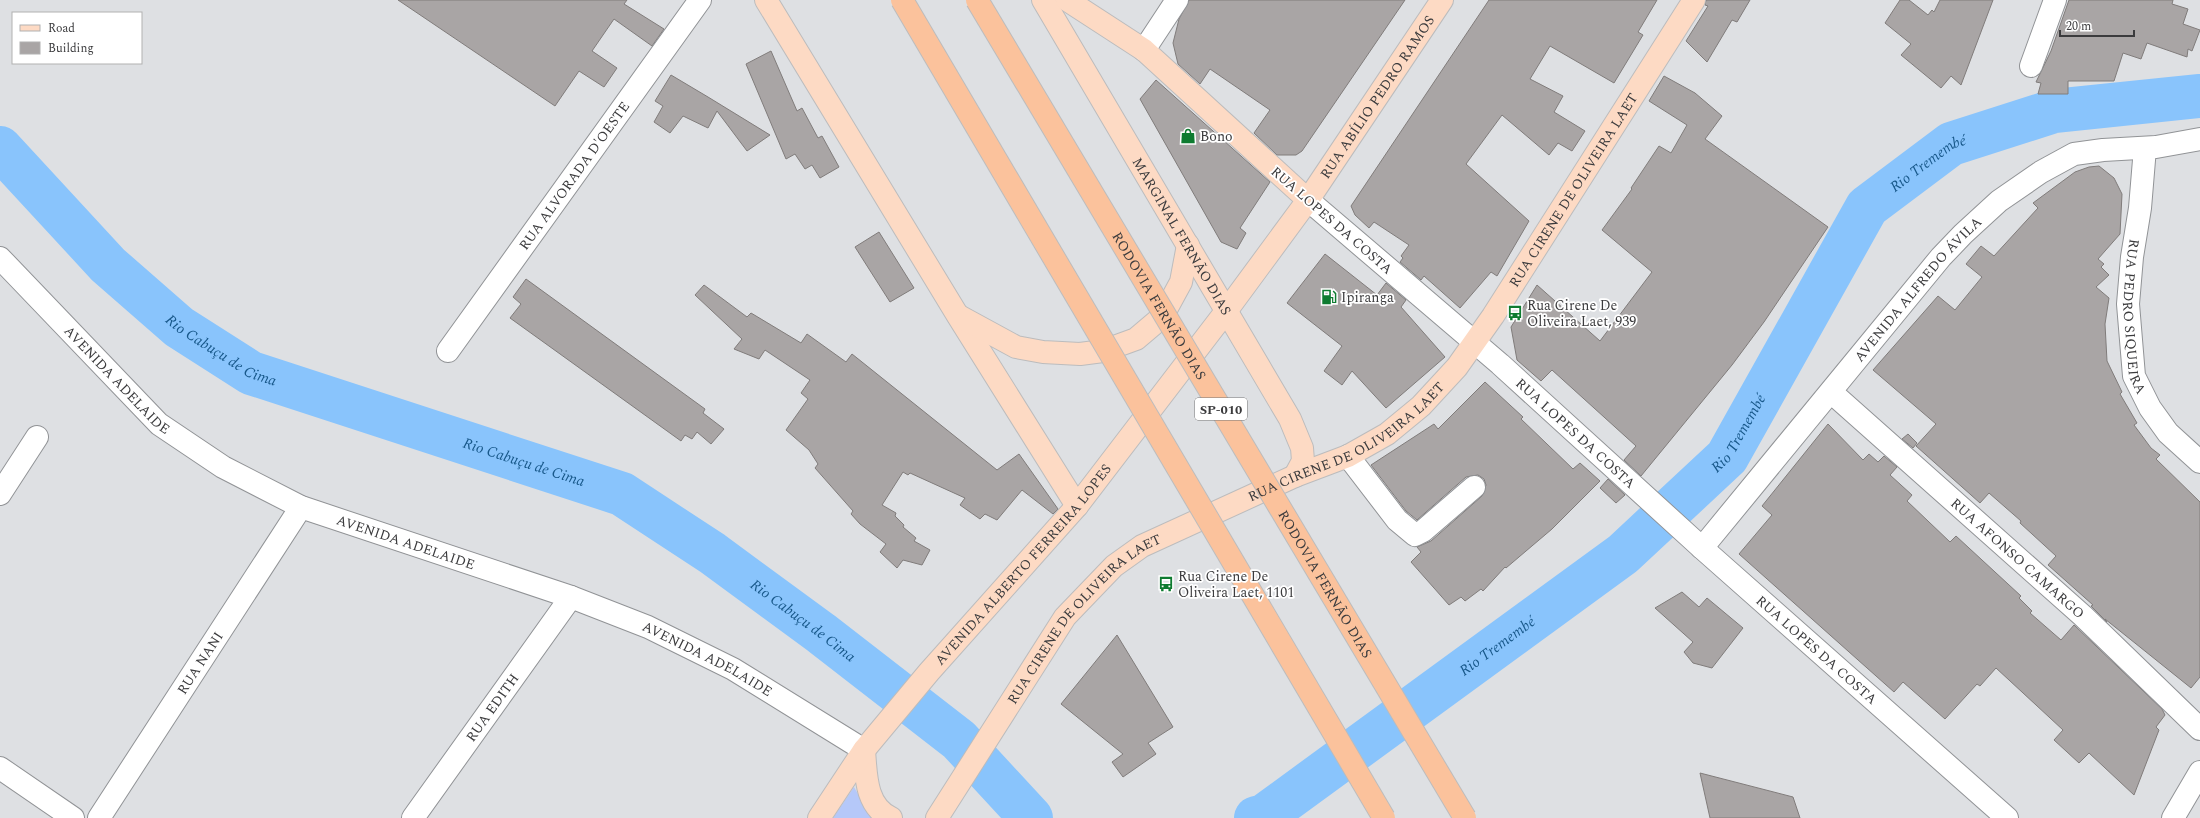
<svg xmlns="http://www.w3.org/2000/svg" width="2200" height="818" font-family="Spectral,serif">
<rect width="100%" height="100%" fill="#dee0e3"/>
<path fill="#b5c8f9" d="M854,787L872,818H833Z"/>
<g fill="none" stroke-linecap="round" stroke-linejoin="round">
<g stroke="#89c4fc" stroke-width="44">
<path id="s1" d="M0,148L108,265L179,327L251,373L622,494L712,553L821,633L959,740L1031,818"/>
<path id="s2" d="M1256,818L1264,816L1623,554L1727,457L1867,207L1951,144L2054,111L2200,96"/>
</g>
</g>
<g fill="#a9a5a5" stroke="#807c7b">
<path d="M398,0H627L624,4L664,29L652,46L614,19L592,51L617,68L604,87L579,71L555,106Z"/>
<path d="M1189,0H1405L1302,151L1296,155H1277L1254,133L1270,110L1210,69L1200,84L1178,64L1173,43L1179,19Z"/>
<path d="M1489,0H1657L1638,32L1643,35L1614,83L1550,46L1530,79L1563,96L1554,112L1585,131L1572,151L1558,143L1549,155L1502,115L1466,164L1529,221L1497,276L1491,272L1460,308L1424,276L1421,280L1400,262L1403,258L1401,256L1409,245L1374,222L1369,228L1355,215L1351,206Z"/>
<path d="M1706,0H1750L1737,22L1732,20L1707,62L1686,41L1708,6L1705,5Z"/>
<path d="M1900,0H1909L1928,15L1932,10L1934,12L1940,0H1993L1961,85L1951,76L1941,88L1901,55L1911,44L1885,23Z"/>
<path d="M2069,0H2173L2172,4L2188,9L2183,24L2200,30L2192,51L2188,49L2187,57L2147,43L2141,59L2123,53L2114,81H2068V94H2038L2041,83L2036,82L2051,51Z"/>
<path d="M771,51L797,111L802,108L818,138L822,136L839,167L820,178L812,165L805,169L795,154L786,159L746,64Z"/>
<path d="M671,75L708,97L770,135L747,151L717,111L708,128L683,116L670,133L654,122L663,106L655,101Z"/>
<path d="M1664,76L1695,93L1722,116L1705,139L1828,227L1764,322L1732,365L1641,476L1624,460L1636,446L1552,370L1541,381L1517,360L1511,327L1537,285L1600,341L1652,272L1602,230L1632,189L1631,188L1659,146L1671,153L1687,125L1649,101Z"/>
<path d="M1156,80L1270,182L1240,228L1246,233L1237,249L1221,242L1140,99Z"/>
<path d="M2099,166L2114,178L2122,194L2120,234L2098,259L2104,264L2101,267L2109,275L2096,287L2109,298L2105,324L2107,361L2122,392L2120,394L2137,423L2134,425L2151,448L2160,455L2156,459L2200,502V677L2191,688L2105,619L2107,622L2091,606L2093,605L2048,565L2056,556L2020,523L2021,521L1989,493L1980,503L1916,446L1936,424L1873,370L1938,296L1955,310L1982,277L1966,264L1981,246L1994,256L2038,208L2033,203L2075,172L2089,167Z"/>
<path d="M879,232L914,288L890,302L855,247Z"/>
<path d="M1325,254L1377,295L1386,283L1406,300L1401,307L1445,357L1386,408L1352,371L1342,385L1324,371L1342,346L1287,303Z"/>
<path d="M526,279L705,409L703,413L724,429L711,444L697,432L692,439L685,435L681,441L510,318L521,304L513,297Z"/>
<path d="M704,285L747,317L751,313L801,343L807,334L846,362L852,354L997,470L1019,454L1058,509L1053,514L1022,490L997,520L985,514L980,519L960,505L965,498L910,473L908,475L903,472L882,505L896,513L895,516L904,525L903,527L916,538L914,541L930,550L922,565L903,560L897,568L880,552L886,544L860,524L851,514L853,511L815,468L818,464L809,450L786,430L808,399L801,393L810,380L765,350L759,359L734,349L742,339L695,295Z"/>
<path d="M1485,382L1523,417L1521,419L1573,469L1580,463L1600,481L1552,529L1506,568L1505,567L1483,591L1481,589L1465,601L1461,597L1449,605L1411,562L1421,552L1417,547L1431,541L1482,496L1486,485L1484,479L1478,475L1466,477L1417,520L1406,511L1371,465L1434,424L1438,429Z"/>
<path d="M1828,424L1863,460L1869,454L1878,462L1884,456L1897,467L1890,475L1912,495L1907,501L1950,542L1956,536L2021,596L2019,598L2032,611L2030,613L2061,640L2074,625L2162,709L2165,715L2156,727L2159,730L2134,795L2089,753L2079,763L2054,740L2063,730L1996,668L1980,686L1977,684L1945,719L1903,682L1894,692L1739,554L1772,515L1762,506Z"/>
<path d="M1908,434L1917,443L1913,448L1902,439Z"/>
<path d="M1608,479L1625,495L1616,503L1600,488Z"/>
<path d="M1682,592L1699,607L1707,598L1743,628L1712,668L1693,663L1684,652L1693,642L1655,608Z"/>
<path d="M1117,635L1173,727L1148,743L1156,754L1123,777L1112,762L1123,754L1061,704Z"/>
<path d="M1700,773L1793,797L1800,818H1710Z"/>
</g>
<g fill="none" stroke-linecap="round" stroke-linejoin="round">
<defs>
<g id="minor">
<path d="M1144,50L1177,0"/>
<path d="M2031,66L2055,0"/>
<path id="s3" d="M2145,148L2140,208L2132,257L2128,304L2134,376L2150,408L2168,433L2200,462"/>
<path id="s4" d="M1308,200L1500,364L1702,548L2007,818"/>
<path id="s5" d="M0,258L159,424L223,467L301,507L571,597L648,627L733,669L864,750"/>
<path id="s6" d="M448,351L700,0"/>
<path id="s7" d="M1831,392L2083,616L2200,729"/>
<path d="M1348,456L1397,520L1415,535L1423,531L1474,487"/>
<path d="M0,494L37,437"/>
<path id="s8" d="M1702,548L1941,257L1963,234L1999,201L2041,172L2074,154L2103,150L2156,147L2200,139"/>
<path d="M0,768L73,818"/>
<path id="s9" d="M99,818L301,507"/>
<path id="s10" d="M413,818L571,597"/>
<path d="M2173,818L2200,772"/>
</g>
<g id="major">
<path d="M766,0L958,316L1077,506"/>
<path id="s11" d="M1043,0L1290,419L1302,448L1303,461L1295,476"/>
<path d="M1067,0L1144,50L1308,200"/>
<path d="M959,316L1016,347L1043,352L1080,354L1103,351L1136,339L1162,317L1181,282L1188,245"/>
<path d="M864,750C866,774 865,806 891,818"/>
<path id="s12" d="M819,818L864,750L929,672L1077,506L1227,310L1308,200L1442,0"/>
<path id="s13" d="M937,818L1065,617L1114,566L1142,546L1295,476L1348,456L1387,434L1421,406L1457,367L1493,316L1694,0"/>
</g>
</defs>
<use href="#minor" stroke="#919396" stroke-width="24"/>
<use href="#major" stroke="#bcbcbd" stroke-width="24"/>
<use href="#minor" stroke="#fff" stroke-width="22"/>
<use href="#major" stroke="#fddac4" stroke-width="22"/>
<defs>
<g id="highway-bridge">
<path d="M902,0L1384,818"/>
<path id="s14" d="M977,0L1465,818"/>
</g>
</defs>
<use href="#highway-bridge" stroke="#bcbcbd" stroke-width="24" stroke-linecap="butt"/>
<use href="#highway-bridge" stroke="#fbc29c" stroke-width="22"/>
</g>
<defs>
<symbol id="shop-bare" viewBox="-9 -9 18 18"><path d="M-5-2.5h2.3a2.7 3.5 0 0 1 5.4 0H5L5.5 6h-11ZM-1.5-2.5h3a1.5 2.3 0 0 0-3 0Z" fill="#0e7b30" stroke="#fff" stroke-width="2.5" paint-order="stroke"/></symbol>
<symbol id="fuel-bare" viewBox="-9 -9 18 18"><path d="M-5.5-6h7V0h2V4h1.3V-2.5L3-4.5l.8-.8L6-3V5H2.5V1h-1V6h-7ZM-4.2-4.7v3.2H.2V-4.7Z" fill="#0e7b30" stroke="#fff" stroke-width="2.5" paint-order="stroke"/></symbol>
<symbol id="bus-bare" viewBox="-9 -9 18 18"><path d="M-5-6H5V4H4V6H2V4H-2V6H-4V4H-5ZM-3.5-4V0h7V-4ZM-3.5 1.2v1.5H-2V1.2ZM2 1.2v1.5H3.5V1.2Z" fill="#0e7b30" stroke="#fff" stroke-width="2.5" paint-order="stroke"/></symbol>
</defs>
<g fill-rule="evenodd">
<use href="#shop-bare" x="1177" y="125" width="22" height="22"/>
<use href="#fuel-bare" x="1318" y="286" width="22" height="22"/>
<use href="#bus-bare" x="1504" y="302" width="22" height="22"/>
<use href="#bus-bare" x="1155" y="573" width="22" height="22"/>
</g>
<g text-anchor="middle" stroke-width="3.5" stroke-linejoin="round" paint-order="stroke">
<rect fill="#fff" stroke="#767677" stroke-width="1" x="1195" y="398" width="52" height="22" rx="3"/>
<g font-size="13" font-weight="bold" fill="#3b3b3d">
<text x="1221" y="414">SP-010</text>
</g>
<g font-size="14" fill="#3b3b3d" stroke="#fff">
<text dy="5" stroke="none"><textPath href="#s12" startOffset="913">RUA ABÍLIO PEDRO RAMOS</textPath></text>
<text dy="5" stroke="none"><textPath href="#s6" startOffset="216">RUA ALVORADA D'OESTE</textPath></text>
<text dy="5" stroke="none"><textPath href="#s13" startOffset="922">RUA CIRENE DE OLIVEIRA LAET</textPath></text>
<text transform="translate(1332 220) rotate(41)" y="5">RUA LOPES DA COSTA</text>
<text dy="5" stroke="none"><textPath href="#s11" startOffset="274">MARGINAL FERNÃO DIAS</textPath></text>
<text dy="5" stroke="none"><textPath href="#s8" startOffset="337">AVENIDA ALFREDO ÁVILA</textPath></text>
<text dy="5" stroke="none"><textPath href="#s14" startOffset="356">RODOVIA FERNÃO DIAS</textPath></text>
<text dy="5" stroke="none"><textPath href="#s3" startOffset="170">RUA PEDRO SIQUEIRA</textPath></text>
<text dy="5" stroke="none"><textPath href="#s5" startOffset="169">AVENIDA ADELAIDE</textPath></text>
<text dy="5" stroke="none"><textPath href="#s4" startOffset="355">RUA LOPES DA COSTA</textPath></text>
<text dy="5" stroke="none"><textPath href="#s13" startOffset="574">RUA CIRENE DE OLIVEIRA LAET</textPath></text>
<text dy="5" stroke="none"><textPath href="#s5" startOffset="505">AVENIDA ADELAIDE</textPath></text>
<text dy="5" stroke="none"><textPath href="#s7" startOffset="250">RUA AFONSO CAMARGO</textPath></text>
<text dy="5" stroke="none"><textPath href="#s12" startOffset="326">AVENIDA ALBERTO FERREIRA LOPES</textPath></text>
<text dy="5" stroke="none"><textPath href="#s14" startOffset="680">RODOVIA FERNÃO DIAS</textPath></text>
<text dy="5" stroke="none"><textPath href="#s13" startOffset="250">RUA CIRENE DE OLIVEIRA LAET</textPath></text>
<text dy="5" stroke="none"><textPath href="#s4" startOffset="679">RUA LOPES DA COSTA</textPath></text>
<text dy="5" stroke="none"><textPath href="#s5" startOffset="829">AVENIDA ADELAIDE</textPath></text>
<text dy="5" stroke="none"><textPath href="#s9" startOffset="185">RUA NANI</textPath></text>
<text dy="5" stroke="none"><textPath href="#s10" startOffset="136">RUA EDITH</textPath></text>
</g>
<g font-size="14" fill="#3b3b3d" stroke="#fff" text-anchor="start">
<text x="1200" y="141">Bono</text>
<text x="1341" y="302">Ipiranga</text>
<text x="1527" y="310">Rua Cirene De<tspan x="1527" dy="16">Oliveira Laet, 939</tspan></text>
<text x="1178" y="581">Rua Cirene De<tspan x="1178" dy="16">Oliveira Laet, 1101</tspan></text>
</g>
<g font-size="15" font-style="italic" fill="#18588a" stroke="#fff">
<text dy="5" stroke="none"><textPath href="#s2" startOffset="957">Rio Tremembé</textPath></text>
<text dy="5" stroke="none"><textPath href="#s1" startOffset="302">Rio Cabuçu de Cima</textPath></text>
<text dy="5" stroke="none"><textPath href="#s2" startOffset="621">Rio Tremembé</textPath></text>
<text dy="5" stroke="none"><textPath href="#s1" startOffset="626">Rio Cabuçu de Cima</textPath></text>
<text dy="5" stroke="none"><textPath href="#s1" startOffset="950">Rio Cabuçu de Cima</textPath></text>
<text dy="5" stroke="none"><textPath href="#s2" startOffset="297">Rio Tremembé</textPath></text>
</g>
</g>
<rect x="12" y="12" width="130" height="52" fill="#ffffff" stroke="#b1b1b1"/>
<rect x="20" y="25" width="20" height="6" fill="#fddac4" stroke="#b1b1b1"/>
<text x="48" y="32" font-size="12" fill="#3b3b3d">Road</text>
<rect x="20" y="42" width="20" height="12" fill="#a9a5a5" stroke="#b1b1b1"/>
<text x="48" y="52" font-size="12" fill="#3b3b3d">Building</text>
<path d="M2060 30v6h74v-6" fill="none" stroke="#3b3b3d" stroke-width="2"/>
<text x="2066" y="30" font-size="12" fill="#3b3b3d" stroke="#ffffff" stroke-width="3" paint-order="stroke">20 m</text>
</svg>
